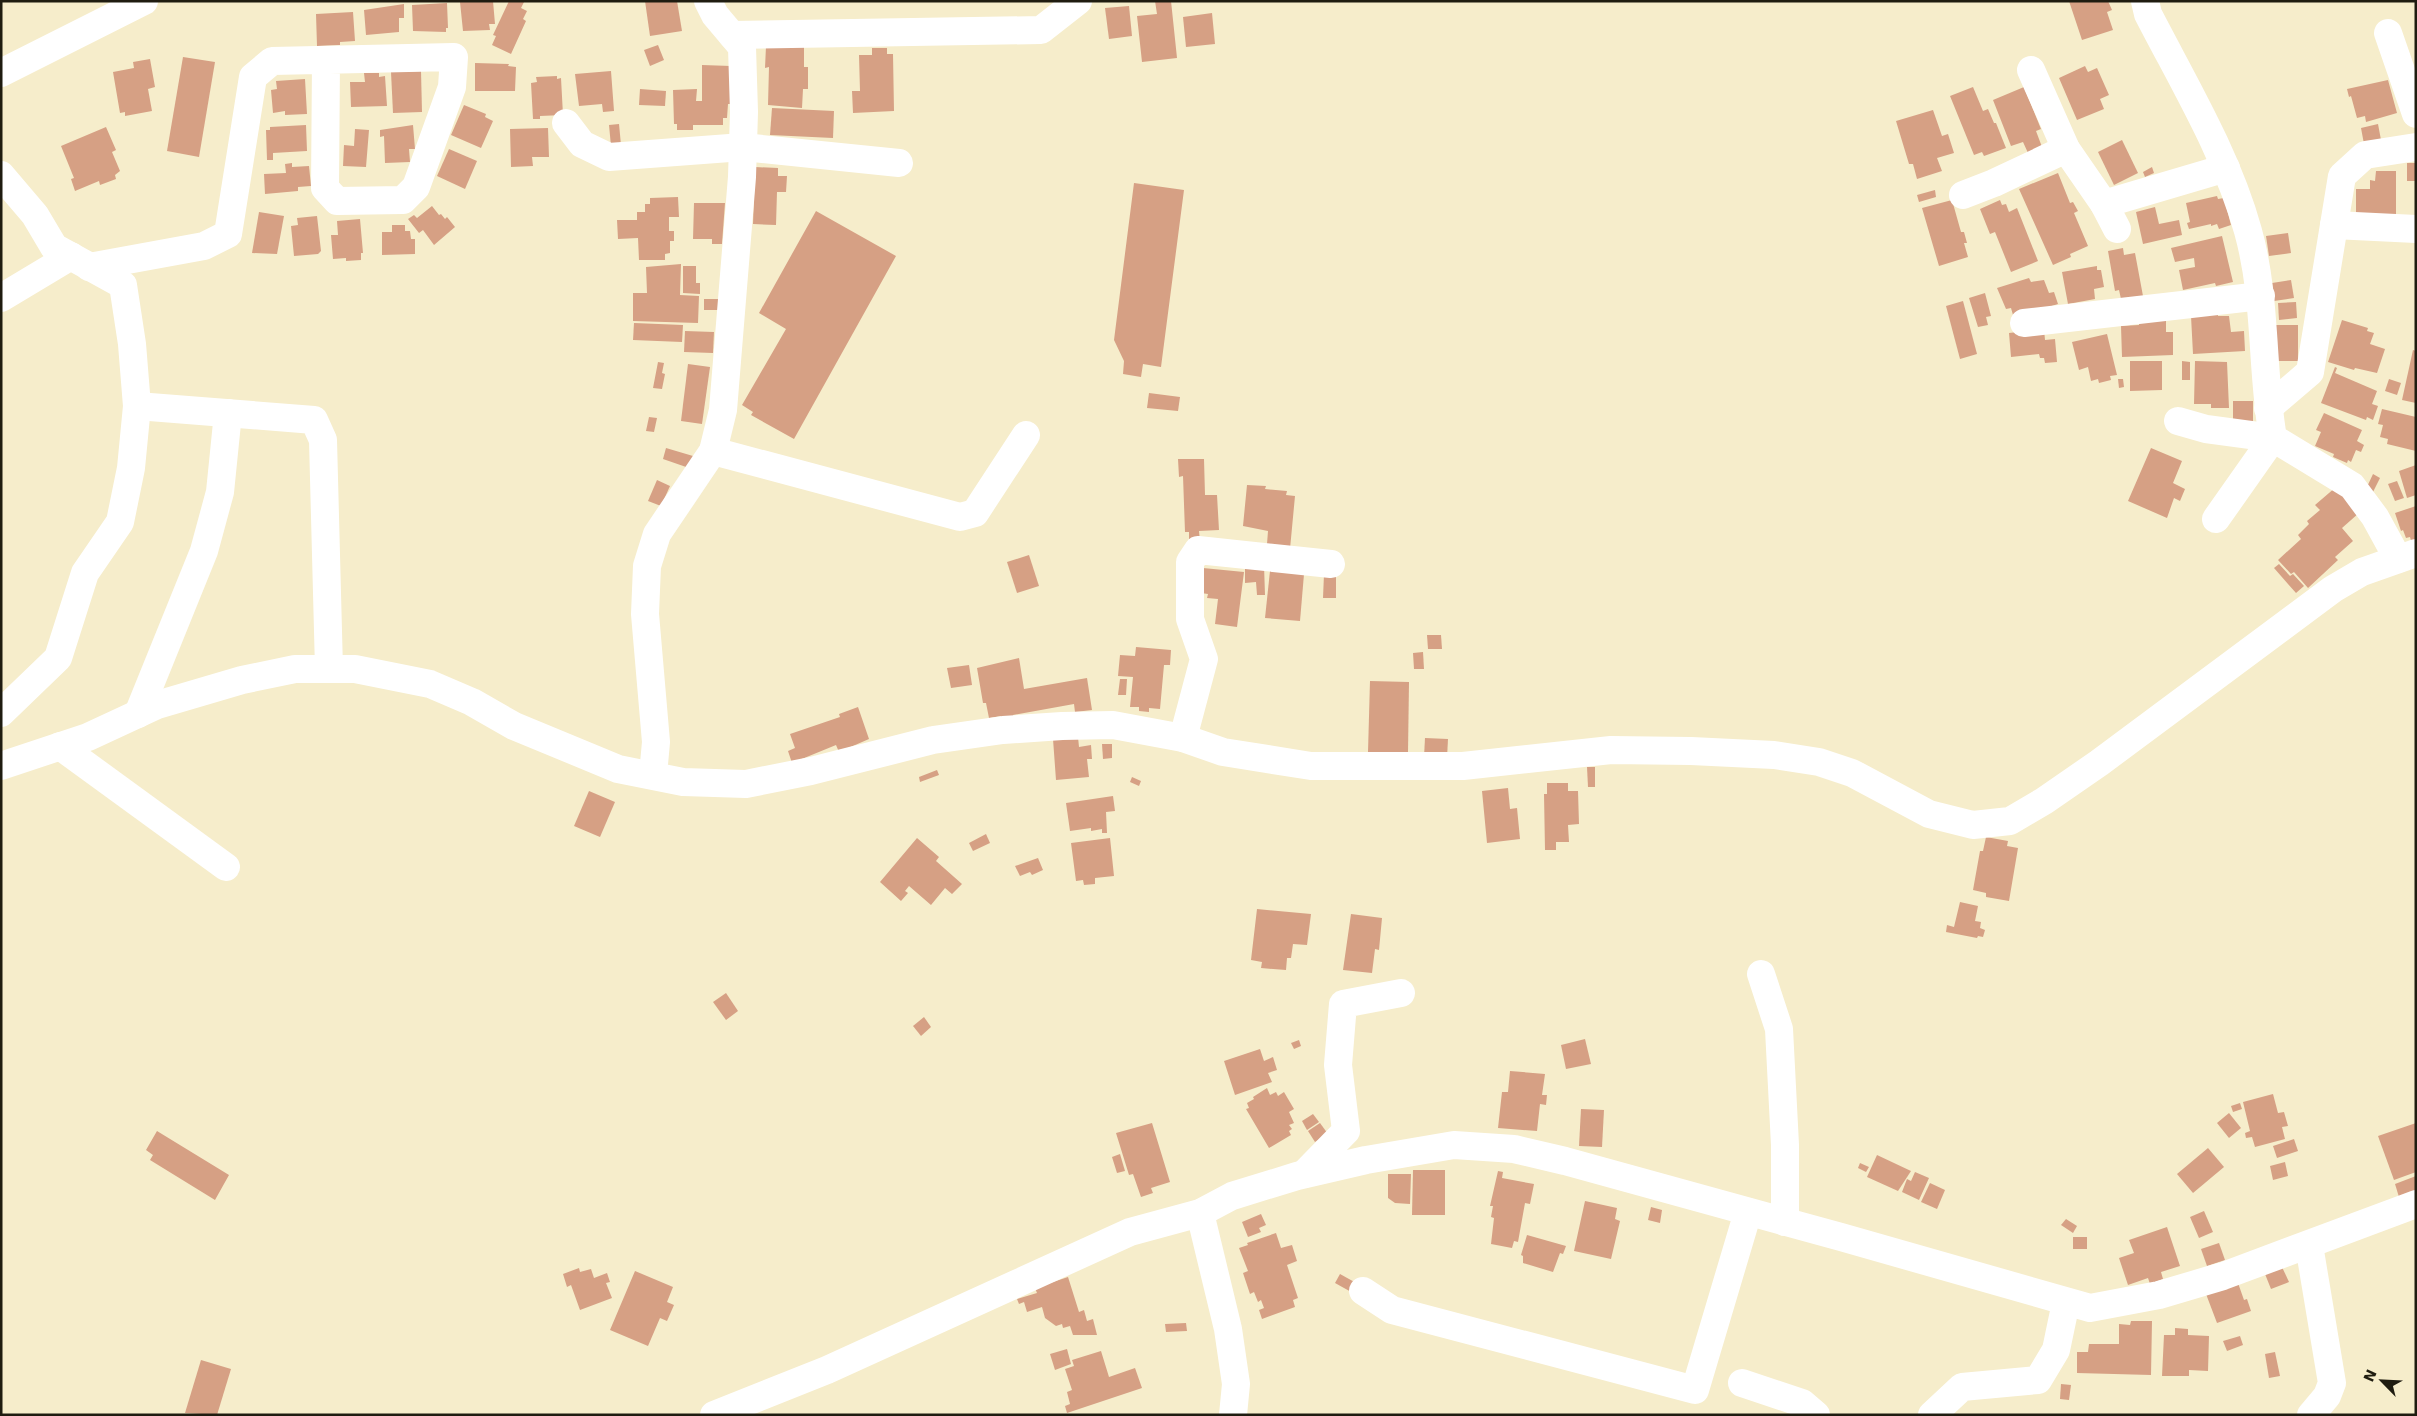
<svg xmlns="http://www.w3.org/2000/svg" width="2417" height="1416" font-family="'DejaVu Sans',sans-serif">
<rect width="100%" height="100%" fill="#f6edcb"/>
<g fill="#d6a084">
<path d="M493,1L495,24H489L490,30L463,31L460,2Z"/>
<path d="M509,1L524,2L521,8L527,11L523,19L526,21L511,54L492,45L496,36L493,35Z"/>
<path d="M645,1H677L682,31L650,36Z"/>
<path d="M1155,1H1171L1177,58L1142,62L1137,16L1157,14Z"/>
<path d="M2069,1H2108L2112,10L2107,12L2113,30L2082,40Z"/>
<path d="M447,3L448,28H446V32L413,31L412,5Z"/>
<path d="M404,4V18H399V32L366,35L364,10Z"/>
<path d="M1129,6L1132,36L1109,39L1105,8Z"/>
<path d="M353,12L355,41L340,42V45L317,46L316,14Z"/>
<path d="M1212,13L1215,44L1186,47L1183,17Z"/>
<path d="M658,45L664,60L650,66L644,50Z"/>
<path d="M766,46L804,47V67H808V89H803L802,108L768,105L769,67L765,68Z"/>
<path d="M872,48H887V54H893L894,111L853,113L852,91H860L859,55H872Z"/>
<path d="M183,57L215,62L199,157L167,151Z"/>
<path d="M150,59L155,87L148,89L152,111L125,116V112L120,113L113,72L134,68L133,62Z"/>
<path d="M475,63L509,64L508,66L516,67L515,91H475Z"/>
<path d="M702,65L731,66V104H728L727,118H723V125H693V130H677V124H674L673,90L697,89L696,101H702Z"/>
<path d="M2085,66L2088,72L2097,68L2109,95L2100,99L2104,109L2077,120L2059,78Z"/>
<path d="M421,71L422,112L393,113L391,72Z"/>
<path d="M611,71L614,111L603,112L602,104L579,106L575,74Z"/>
<path d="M364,73H379V77L385,76L387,106L351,107L350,82H365Z"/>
<path d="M557,76V79L561,78L563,115L540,116V119H533L531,83L537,82L536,77Z"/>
<path d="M305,79L307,114L285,115V111L273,113L271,90L277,89L276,81Z"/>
<path d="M2388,80L2397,113L2366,122L2365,116L2357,118L2351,96L2349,97L2347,89Z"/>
<path d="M1973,87L1983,111L1988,109L1994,123H1996L2006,148L1984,156L1982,152L1974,155L1950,96Z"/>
<path d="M2024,87L2041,129L2036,131L2042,147L2028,153L2023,142L2011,146L1993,100Z"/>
<path d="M640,89L666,91L665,106L639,105Z"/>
<path d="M464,105L486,114L485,117L493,121L481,148L451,135Z"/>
<path d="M772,108L834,111L833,138L770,135Z"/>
<path d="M1933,110L1942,136L1948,134L1954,153L1937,158L1942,171L1917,179L1913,164H1909L1896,121Z"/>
<path d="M619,124L621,145L611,146L609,125Z"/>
<path d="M2378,124L2381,140L2364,144L2361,128Z"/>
<path d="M306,125L307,151L273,153V160H267L266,130H270V127Z"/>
<path d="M413,125L415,149H409L410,162L385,163L384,136L380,137V130Z"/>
<path d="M106,127L116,150L112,152L120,171L115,175L116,179L100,185L99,181L75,191L71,179L74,178L61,146Z"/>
<path d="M548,128L549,157H532L533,166L511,167L510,129Z"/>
<path d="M355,129L369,130L366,167L343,166L344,145L354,146Z"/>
<path d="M2122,140L2138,173L2114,185L2098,152Z"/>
<path d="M449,149L477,161L465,189L437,176Z"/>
<path d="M292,163V167L309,166L311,186L298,187V191L265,194L264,174L286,173L285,164Z"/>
<rect x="2407" y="163" width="9" height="18"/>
<path d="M755,167L778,168V176H787L786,192H777L776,225L753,224Z"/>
<path d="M2152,167L2154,173L2145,177L2143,172Z"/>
<path d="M2376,171H2396V219H2356V189H2370V180L2375,181Z"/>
<path d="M2058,173L2070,203L2073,202L2078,211L2074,213L2088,246L2070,254L2071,257L2053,265L2019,189Z"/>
<path d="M1134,183L1184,190L1161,367L1143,364L1141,377L1123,374L1124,361L1114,340Z"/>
<path d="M1935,190L1936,197L1919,202L1917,195Z"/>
<path d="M2217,196L2218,199L2224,198L2231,225L2219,229L2217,224L2211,226V224L2189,229L2187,223L2190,222L2186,203Z"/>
<path d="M678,197L679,217H669V231H674V241H670V253L665,254V260H639L638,238L618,239L617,220H637V212H645V204H650V198Z"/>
<path d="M1952,200L1961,232H1964L1967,243H1964L1968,257L1939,266L1922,208Z"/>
<path d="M2000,200L2002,205L2006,204L2009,212L2017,208L2038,261L2011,272L1995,232L1990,234L1980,209Z"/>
<path d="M694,203H725L722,244H712V239H693Z"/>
<path d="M432,206L439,215L441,214L445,219L447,217L455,227L434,245L423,230L419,233L408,219L414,215L417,218Z"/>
<path d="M2155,207L2159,224L2179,220L2182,235L2143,244L2136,212Z"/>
<path d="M816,211L896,256L794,439L751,415L753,412L742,405L786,329L759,313Z"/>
<path d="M259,212L284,216L277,254L252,253Z"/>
<path d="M317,216L321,251L318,254L294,256L291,226L298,225L297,218Z"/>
<path d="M360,219L363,253H361V260L346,261V258L333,259L331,235H338L337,221Z"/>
<path d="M392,225H405V231H410L411,239H415V254L382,255V232H392Z"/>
<path d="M2288,233L2291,253L2269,256L2266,236Z"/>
<path d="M2222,236L2233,282L2216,286L2215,283L2183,290L2179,270L2195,267L2194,258L2175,262L2171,248Z"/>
<path d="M2123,248L2124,255L2135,253L2143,296L2121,299L2119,290L2115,291L2108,251Z"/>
<path d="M681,264L680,295L699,296L698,323L633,321V293H647L646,267Z"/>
<path d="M683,266H696V283H700V294L683,293Z"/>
<path d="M2097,266V270H2101L2104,287L2094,289L2095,299L2068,304L2062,272Z"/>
<path d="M2029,278L2031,282L2044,280L2049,293L2054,292L2058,304L2030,313L2029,310L2013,315L2011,308L2006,309L1997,288Z"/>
<path d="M2291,280L2294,298L2274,301L2272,283Z"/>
<path d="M1985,293L1991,316L1986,317L1988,325L1978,327L1969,298Z"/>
<rect x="704" y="299" width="15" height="11"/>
<path d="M1963,301L1977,354L1960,359L1946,306Z"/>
<path d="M2296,302L2297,318L2279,320L2278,303Z"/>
<path d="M2218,314V316H2229L2231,332L2244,331L2245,351L2193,354L2191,316Z"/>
<path d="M2166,320V332H2173V355L2122,357L2121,326L2139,325V321Z"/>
<path d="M2342,320L2368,328L2367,331L2374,333L2370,344L2385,349L2377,373L2355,368L2354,370L2328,362Z"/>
<path d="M634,323L683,325L682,342L633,340Z"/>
<rect x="2276" y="325" width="22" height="36"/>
<path d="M2044,329L2045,340L2055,339L2057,362L2045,363L2044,358H2040L2039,354L2011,357L2009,333Z"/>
<path d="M685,331L714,332L713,353L684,352Z"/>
<path d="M2107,334L2117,375L2110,376L2111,380L2099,383L2098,379L2091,381L2088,367L2079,370L2072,342Z"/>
<path d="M2413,350L2416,351V403L2402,400Z"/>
<path d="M2130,361H2162V390L2130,391Z"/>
<path d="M2182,361L2190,362V380H2182Z"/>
<path d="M2195,361L2227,362L2229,408H2211V404H2194Z"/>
<path d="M658,362L664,363L662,373L665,374L662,389L653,388Z"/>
<path d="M688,364L710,367L702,424L681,421Z"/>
<path d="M2335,367L2337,368L2335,373L2377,391L2372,404L2378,406L2373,420L2367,417L2366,420L2321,403Z"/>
<path d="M2118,379H2123L2124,387L2119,388Z"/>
<path d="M2389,379L2401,383L2397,395L2385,391Z"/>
<path d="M1149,393L1180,397L1178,411L1147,408Z"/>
<rect x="2233" y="401" width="20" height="24"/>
<path d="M2382,409L2416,417V451L2387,444L2388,439L2380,437L2383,425L2378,424Z"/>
<path d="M2324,413L2362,430L2357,441L2364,445L2361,452L2356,450L2351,462L2348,460L2347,463L2333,457L2334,454L2315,446L2321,432L2316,430Z"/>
<path d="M649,417L657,418L654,432L646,431Z"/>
<path d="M666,448L693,456L689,468L663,459Z"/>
<path d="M2151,448L2182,461L2173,483L2185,489L2180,501L2174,498L2167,518L2128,501Z"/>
<path d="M1178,459H1204L1205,495H1217L1219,530L1199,531L1200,541H1189V532H1185L1183,476L1179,477Z"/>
<path d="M2416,465V495L2407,498L2399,471Z"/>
<path d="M2373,474L2380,478L2373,492L2366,489Z"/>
<path d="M657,480L670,486L661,506L648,501Z"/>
<path d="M2397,481L2404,498L2395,501L2388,484Z"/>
<path d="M1247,485L1266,486L1265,489L1287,491L1286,495L1295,496L1290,549L1267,544L1268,531L1243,526Z"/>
<path d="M2336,487L2359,513L2342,528L2353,541L2335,557L2338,560L2308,588L2294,572L2291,574L2278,560L2301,539L2298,535L2309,524L2307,521L2320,510L2315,505Z"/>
<path d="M2416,506V543L2412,544L2410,537L2406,538L2403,530L2401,531L2395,513Z"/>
<path d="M1029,555L1039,586L1017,593L1007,562Z"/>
<path d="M2279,564L2290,576L2293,574L2304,586L2296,593L2274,568Z"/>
<path d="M1264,565L1265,595H1257L1256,582L1245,583V566Z"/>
<path d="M1203,568L1244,572L1237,627L1215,624L1218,599L1207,598L1208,594L1201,593Z"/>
<path d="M1270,571L1304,574L1300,621L1265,618Z"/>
<path d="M1324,574H1336V598H1323Z"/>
<path d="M1427,635H1441L1442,649H1428Z"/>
<path d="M1136,647L1171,650L1170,665H1164L1160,709L1149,708V712L1139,711V707H1130L1133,677L1118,676L1120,655L1135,656Z"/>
<path d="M1423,652L1424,669H1414L1413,653Z"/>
<path d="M1019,658L1024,689L1087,678L1092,710L1075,712L1074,704L1013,715L1014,720L1003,722L1001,716L989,718L986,703H983L977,668Z"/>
<path d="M969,665L972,685L951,688L947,668Z"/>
<path d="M1120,679H1127L1126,695H1118Z"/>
<path d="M1370,681L1409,682L1408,752H1368Z"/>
<path d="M858,707L869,739L839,752L836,745L792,763L788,751L795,748L790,734L840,717L839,714Z"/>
<path d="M1078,737L1079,747L1091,745L1092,759H1087L1089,777L1056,780L1053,739Z"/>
<path d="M1425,738L1448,739L1447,758L1424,757Z"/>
<path d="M1102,744H1112V758L1103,759Z"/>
<path d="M1587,767H1595V787H1588Z"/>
<path d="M937,770L939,775L920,782L919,777Z"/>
<path d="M1132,777L1141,781L1139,786L1130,782Z"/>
<path d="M1547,783H1568V791H1578L1579,824L1568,825L1569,842H1556V850H1545L1544,794H1547Z"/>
<path d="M1508,788L1510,809L1517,808L1520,839L1487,843L1482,791Z"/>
<path d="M589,791L615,802L600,837L574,826Z"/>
<path d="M1113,796L1115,811L1106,812L1107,833H1102V829L1091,831V828L1070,831L1066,803Z"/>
<path d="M986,834L990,843L973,851L969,843Z"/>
<path d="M1986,837L2008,841L2007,846L2018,848L2009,901L1986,897V893L1973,890L1980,851H1983Z"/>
<path d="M917,838L939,857L936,861L962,884L952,894L945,888L931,905L909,886L905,891L908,893L901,901L880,882Z"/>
<path d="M1110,838L1114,876L1095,878V884L1084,885L1083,880L1076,881L1071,843Z"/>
<path d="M1038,858L1043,870L1032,875L1030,872L1020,876L1015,866Z"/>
<path d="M1960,902L1978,906L1975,921L1981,922L1980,928L1985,930L1983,937L1978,936L1977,938L1946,932L1947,925L1954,927Z"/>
<path d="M1257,909L1311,914L1307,945L1293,944L1291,958H1287L1286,970L1261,968L1262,962L1251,960Z"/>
<path d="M1351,914L1382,918L1379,950L1375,949L1372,973L1343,970Z"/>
<path d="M726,993L738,1011L726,1020L713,1002Z"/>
<path d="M924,1017L931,1027L921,1036L913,1026Z"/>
<path d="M1585,1039L1591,1064L1566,1069L1561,1045Z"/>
<path d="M1299,1040L1301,1046L1294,1049L1291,1043Z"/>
<path d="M1260,1049L1264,1061L1273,1057L1277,1070L1268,1073L1272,1082L1235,1095L1224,1061Z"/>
<path d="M1510,1071L1545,1074L1542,1095H1547L1546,1105L1540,1104L1537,1131L1498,1128L1502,1092H1508Z"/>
<path d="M1267,1088L1270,1095L1276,1092L1278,1096L1284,1092L1294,1109L1289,1112L1294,1123L1289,1125L1292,1129L1289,1131L1291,1135L1269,1148L1246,1109L1249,1108L1247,1103L1254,1099L1253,1097Z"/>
<path d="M2273,1094L2278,1113L2284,1112L2288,1126L2282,1127L2285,1139L2255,1147L2252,1137L2246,1138L2245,1133L2250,1131L2243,1102Z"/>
<path d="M2240,1103L2242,1109L2233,1112L2231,1106Z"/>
<path d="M1581,1109L1604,1110L1602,1147L1579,1146Z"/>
<path d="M2229,1113L2241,1128L2229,1138L2217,1123Z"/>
<path d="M1313,1114L1319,1122L1307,1130L1302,1121Z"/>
<path d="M1152,1123L1170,1182L1151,1188L1153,1193L1141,1197L1133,1174L1129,1175L1116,1133Z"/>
<path d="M1320,1123L1328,1134L1315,1142L1308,1131Z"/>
<path d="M2416,1123V1172L2394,1180L2378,1136Z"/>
<path d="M157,1131L229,1175L215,1200L150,1160L153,1155L146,1150Z"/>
<path d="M2294,1139L2298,1151L2277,1158L2273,1146Z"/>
<path d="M2208,1148L2224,1167L2193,1193L2177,1174Z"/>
<path d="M1120,1154L1125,1171L1117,1173L1112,1157Z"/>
<path d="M1877,1155L1911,1171L1898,1191L1867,1177Z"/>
<path d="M2285,1162L2288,1176L2273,1180L2270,1166Z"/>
<path d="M1860,1163L1869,1167L1866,1172L1858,1168Z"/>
<path d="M1413,1170H1445V1215H1412Z"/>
<path d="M1498,1171L1503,1172L1502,1178L1534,1184L1530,1204L1525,1203L1518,1242L1514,1241L1512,1248L1491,1244L1494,1218L1491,1217L1493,1206H1490Z"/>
<path d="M1915,1172L1929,1178L1919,1200L1902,1192L1907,1179L1911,1181Z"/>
<path d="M1388,1174H1411L1410,1204L1395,1203L1388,1198Z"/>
<path d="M2416,1176V1191L2399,1197L2395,1184Z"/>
<path d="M1930,1183L1945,1190L1937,1209L1921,1202Z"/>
<path d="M1585,1201L1617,1208L1615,1219L1620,1221L1611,1259L1574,1251Z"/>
<path d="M1651,1207L1662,1210L1660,1223L1648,1220Z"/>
<path d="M2204,1211L2213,1232L2199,1238L2190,1217Z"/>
<path d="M1261,1214L1266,1225L1259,1228L1261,1232L1248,1237L1242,1222Z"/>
<path d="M2066,1219L2077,1226L2073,1233L2061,1225Z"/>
<path d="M2167,1227L2180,1266L2161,1272L2163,1279L2150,1284L2148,1278L2128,1285L2119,1258L2134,1253L2129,1240Z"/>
<path d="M1276,1233L1281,1248L1292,1245L1297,1261L1287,1265L1298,1298L1293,1300L1295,1307L1262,1319L1259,1310L1264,1308L1261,1300L1258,1302L1254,1292L1250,1294L1243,1273L1248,1271L1239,1248L1248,1245L1247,1243Z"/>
<path d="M1527,1235L1566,1246L1563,1254L1560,1253L1553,1272L1523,1263V1256L1521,1255Z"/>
<rect x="2073" y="1237" width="14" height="12"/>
<path d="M2219,1243L2225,1260L2207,1266L2201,1249Z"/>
<path d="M2282,1267L2289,1282L2271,1289L2265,1274Z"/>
<path d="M579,1268L580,1272L591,1269L594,1278L607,1273L610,1282L606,1283L612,1298L580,1310L571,1285L567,1287L563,1274Z"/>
<path d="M635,1271L673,1287L667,1302L674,1305L667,1321L660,1318L648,1346L610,1330Z"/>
<path d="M1340,1274L1358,1284L1353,1293L1335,1283Z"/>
<path d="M1068,1277L1079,1312L1084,1310L1087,1321L1093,1319L1097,1335H1073L1070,1326L1063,1328L1062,1324L1056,1326L1045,1318L1042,1307L1027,1312L1024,1302L1019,1304L1017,1299L1037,1293L1035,1288Z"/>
<path d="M2238,1283L2244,1300L2247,1299L2251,1311L2217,1323L2206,1294Z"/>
<path d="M2131,1321H2152L2151,1375L2077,1373V1352H2088L2089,1344H2119V1324L2130,1325Z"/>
<path d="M1186,1323L1187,1331L1166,1332L1165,1324Z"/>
<path d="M2175,1328L2188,1329V1335L2209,1336L2208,1371L2189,1370V1376H2162L2164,1335H2175Z"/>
<path d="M2240,1336L2243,1345L2227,1351L2223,1341Z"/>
<path d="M1067,1349L1071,1364L1055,1370L1050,1354Z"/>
<path d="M1101,1351L1109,1377L1135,1368L1142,1388L1067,1413L1065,1406L1070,1404L1067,1392L1072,1390L1065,1369L1074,1366L1072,1360Z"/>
<path d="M2275,1352L2280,1376L2269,1378L2265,1354Z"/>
<path d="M201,1360L231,1369L217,1415L185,1413Z"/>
<path d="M2061,1384L2071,1385L2069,1400L2060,1399Z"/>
</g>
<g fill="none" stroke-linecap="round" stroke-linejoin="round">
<g stroke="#fff" stroke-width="28">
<path d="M2145,1L2148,14C2184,84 2227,155 2248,231C2267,299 2261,370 2273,438L2352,486L2375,517L2398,559"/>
<path d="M2388,33L2416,114"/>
<path d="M732,35L1041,30L1078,1"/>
<path d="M2031,70L2066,149L2104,204L2117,229"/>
<path d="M1,73L144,1"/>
<path d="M566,123L582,144L609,157L743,147L899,163"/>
<path d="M1,175L35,215L54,247L123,285L132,344L137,406L131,468L120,522L85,573L58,658L1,713"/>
<path d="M1963,195L1994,183L2066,149"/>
<path d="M2104,204L2226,168"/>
<path d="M2334,225L2416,229"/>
<path d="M89,267L204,246L228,234L253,77L272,61L454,57L452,87L416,187L403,200L337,201L325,188L326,60"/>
<path d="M1,298L71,256"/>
<path d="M2024,323L2261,296"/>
<path d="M137,406L314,420L323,440L329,669"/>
<path d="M2268,408L2310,372L2342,176L2365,155L2416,147"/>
<path d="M2178,421L2206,429L2273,438L2216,519"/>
<path d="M713,451L960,517L975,513L1026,435"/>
<path d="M138,714L204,551L220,492L228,413"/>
<path d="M1183,738L1204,659L1190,619V562L1198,550L1331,564"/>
<path d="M60,746L226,867"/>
<path d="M1,766L88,737L157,705L242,680L295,669H355L430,684L472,702L514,726L618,769L683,782L746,784L811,771L933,740L1003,730L1062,726L1113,725L1183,738L1223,752L1311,766H1463L1611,750L1691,751L1774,755L1819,762L1852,773L1929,814L1973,825L2010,821L2044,801L2099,763L2333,589L2362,572L2416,553"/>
<path d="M653,775L656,742L645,614L647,566L657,534L713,451L723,410L742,177L744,112L742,47L715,15L708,1"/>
<path d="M1761,974L1779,1029L1785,1145V1222"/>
<path d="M1304,1174L1346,1131L1338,1065L1343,1004L1401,993"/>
<path d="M1200,1213L1228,1329L1236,1384L1233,1415"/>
<path d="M2309,1245L2332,1383L2327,1396L2311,1415"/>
<path d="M1363,1291L1392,1310L1695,1390L1748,1212"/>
<path d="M1742,1383L1802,1403L1816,1415"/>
<path d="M714,1415L827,1370L1130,1232L1200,1213L1232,1196L1297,1176L1366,1160L1454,1145L1514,1149L1565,1161L1841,1237L2090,1308L2159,1295L2223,1276L2416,1204"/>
<path d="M1932,1415L1962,1387L2038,1380L2056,1350L2066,1302"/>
</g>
</g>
<rect width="2417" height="1416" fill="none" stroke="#1f1c10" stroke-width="5"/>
<g transform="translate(2382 1381) rotate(294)" stroke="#f6edcb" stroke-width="4" paint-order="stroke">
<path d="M0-4L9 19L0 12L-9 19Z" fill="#1f1c10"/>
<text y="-8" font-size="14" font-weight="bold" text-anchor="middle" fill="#1f1c10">N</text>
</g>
</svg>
